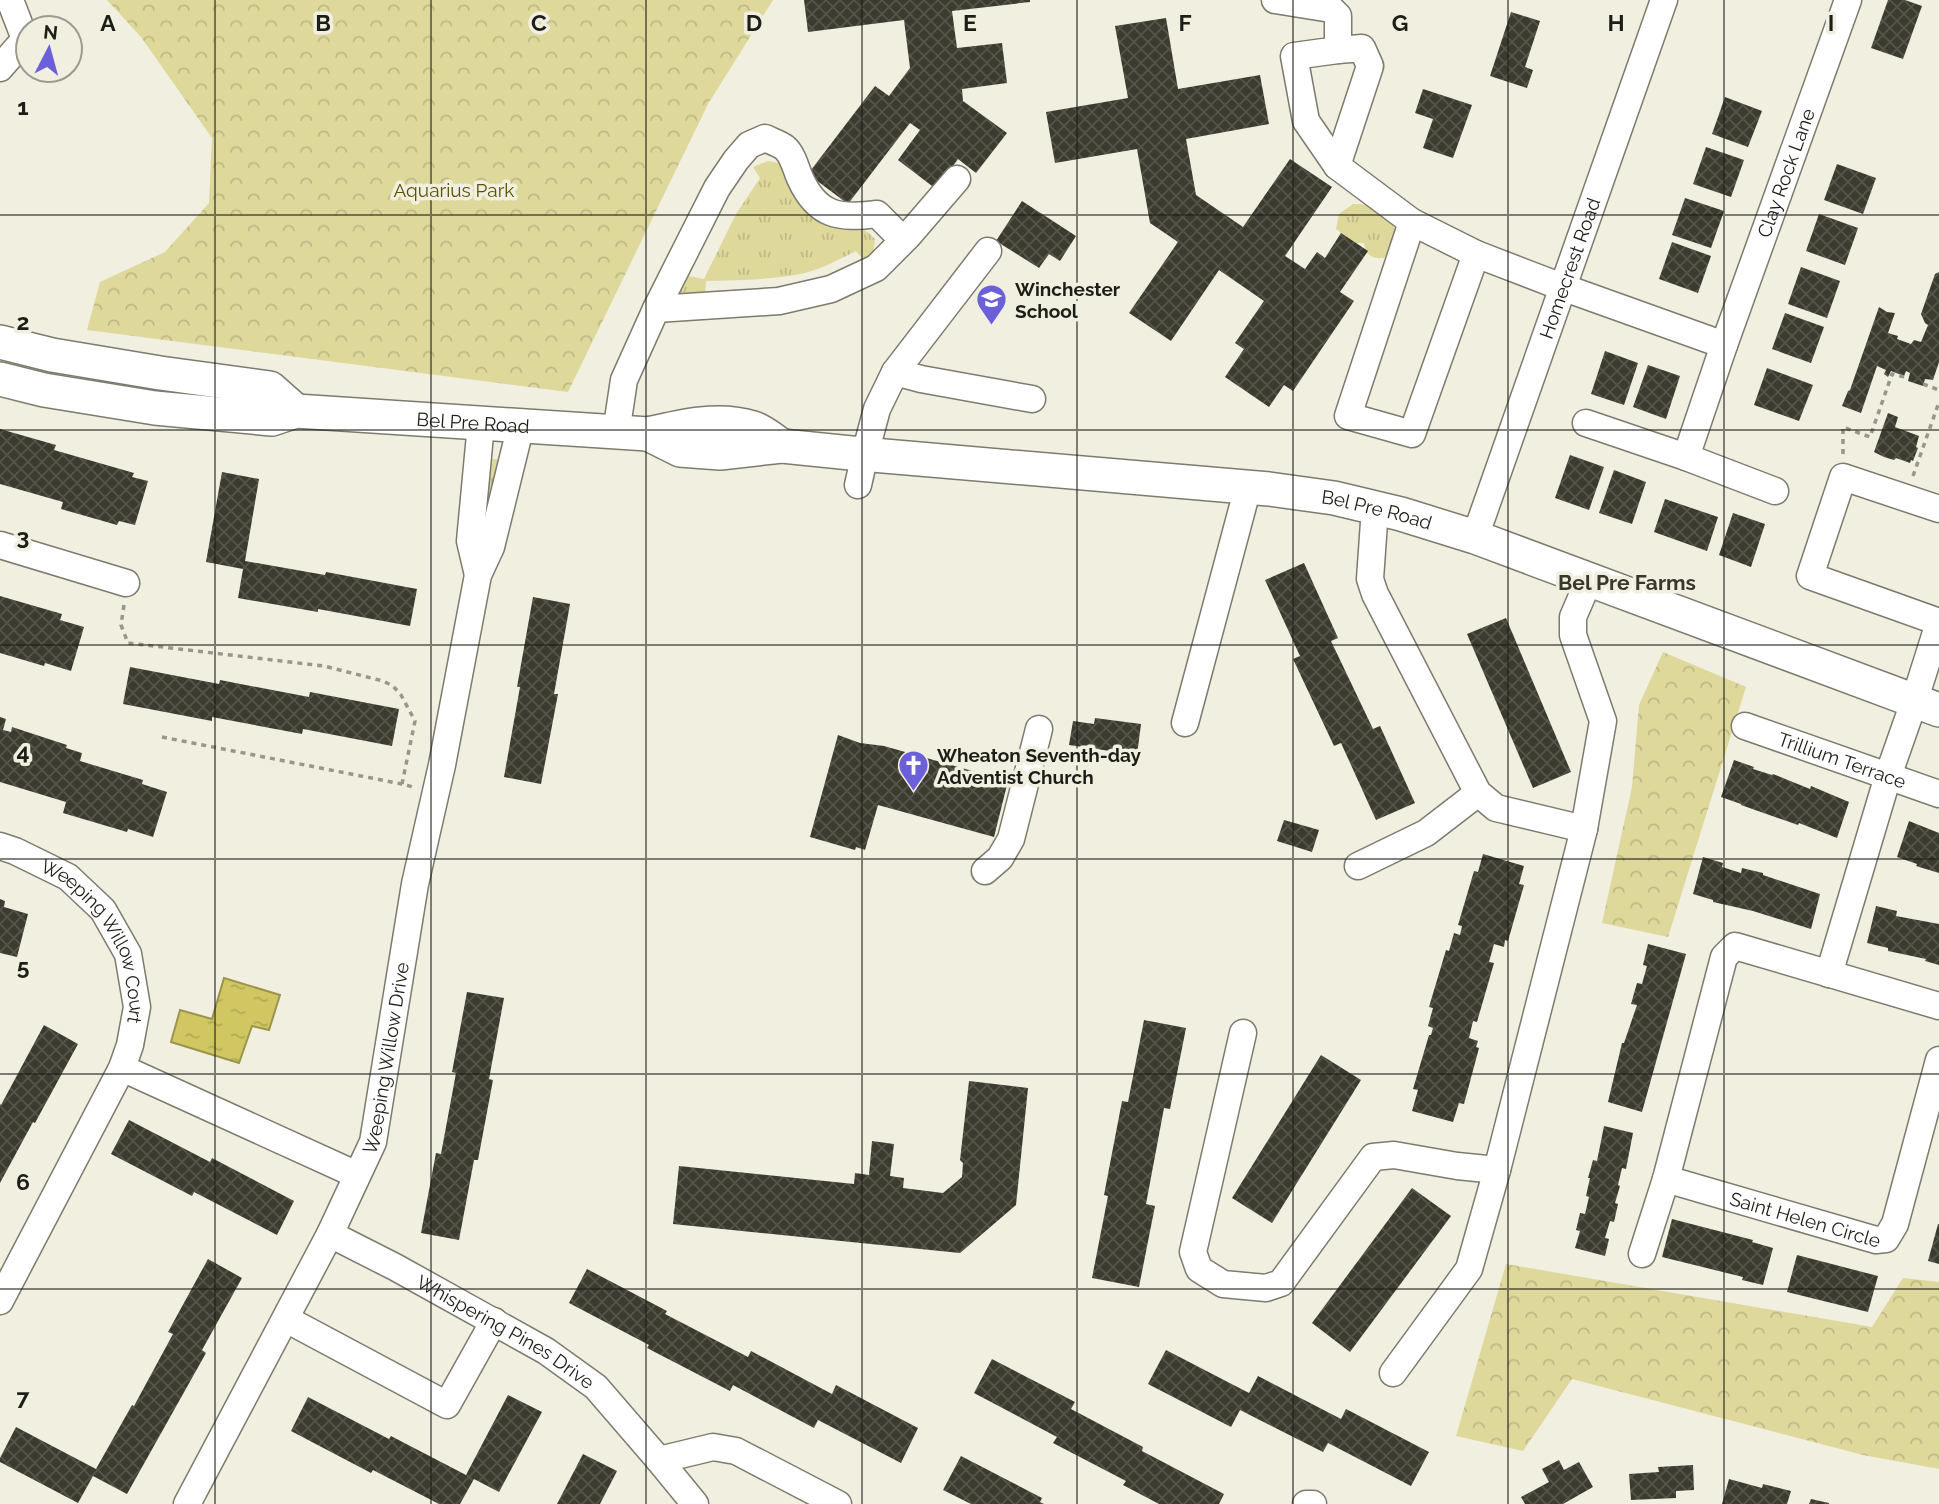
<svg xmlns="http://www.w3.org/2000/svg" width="1939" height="1504" font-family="Raleway,sans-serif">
<defs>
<pattern id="grass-tufts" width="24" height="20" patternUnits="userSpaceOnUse" patternTransform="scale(1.75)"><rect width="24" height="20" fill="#ded89b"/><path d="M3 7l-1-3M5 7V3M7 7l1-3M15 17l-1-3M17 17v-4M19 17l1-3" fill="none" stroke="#beb985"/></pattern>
<pattern id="forest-crowns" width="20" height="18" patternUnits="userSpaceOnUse" patternTransform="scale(1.75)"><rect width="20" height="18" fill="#ded89b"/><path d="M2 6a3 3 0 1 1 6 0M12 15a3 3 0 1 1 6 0" fill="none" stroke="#beb985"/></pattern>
<pattern id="water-ripples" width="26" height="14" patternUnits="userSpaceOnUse" patternTransform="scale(1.75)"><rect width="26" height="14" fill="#d0c662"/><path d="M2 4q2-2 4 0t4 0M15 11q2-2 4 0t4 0" fill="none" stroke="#b2aa54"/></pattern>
<pattern id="building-cross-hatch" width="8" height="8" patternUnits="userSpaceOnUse" patternTransform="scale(1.75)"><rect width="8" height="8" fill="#3c3b2f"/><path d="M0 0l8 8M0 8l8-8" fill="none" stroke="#56554b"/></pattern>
</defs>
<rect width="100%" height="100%" fill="#f0efe0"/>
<g fill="url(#grass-tufts)">
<path d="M768,161L779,163L784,166L860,228L869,233L875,239L873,256L867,264L856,251C838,260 820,270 800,274C769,280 738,280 706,281L705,296H678L689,276L704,279L736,214L760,178L753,167Z"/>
<path d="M1353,204C1356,204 1362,204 1365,205C1375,207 1394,220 1395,231C1396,240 1389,252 1384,258C1371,259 1366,255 1364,243H1354L1336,229L1339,214Z"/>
<path d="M492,459H496L502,463L483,528L488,464Z"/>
</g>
<g fill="url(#forest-crowns)">
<path d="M107,0H773L708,104L568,392L87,330L100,282L165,252L209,203L212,138L141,37Z"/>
<path d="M1663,652L1746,687L1668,937L1602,923L1632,787L1639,705Z"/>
<path d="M1506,1264L1872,1327L1903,1278L1939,1282V1469L1863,1455L1572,1379L1523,1451L1456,1436Z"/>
</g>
<path fill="url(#water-ripples)" stroke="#9b944c" stroke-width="2" d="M224,978L280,995L269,1030L252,1026L239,1063L171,1042L180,1010L212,1019Z"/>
<g fill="url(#building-cross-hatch)">
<path d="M804,0H1030V2L952,11L957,48L1002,43L1007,83L962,89L963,101L1007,133L976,173L958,159L936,189L898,160L920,130L910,123L848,204L808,174L875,86L889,96L910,68L904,20L808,32Z"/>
<path d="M1888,0H1905L1922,6L1903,59L1871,48Z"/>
<path d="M1511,12L1540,21L1525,67L1533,70L1527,88L1490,76Z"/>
<path d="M1166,18L1178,89L1260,75L1269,124L1186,139L1196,195L1243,227L1290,159L1332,187L1285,256L1305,269L1317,252L1325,258L1341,233L1368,251L1340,292L1354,301L1293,391L1284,385L1269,407L1225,377L1244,349L1235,343L1264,301L1219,270L1171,341L1129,313L1178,242L1150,223L1137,149L1055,163L1046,112L1128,98L1115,26Z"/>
<path d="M1423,89L1472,105L1453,158L1423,148L1433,119L1415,113Z"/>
<path d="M1725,97L1762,111L1748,147L1712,134Z"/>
<path d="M1706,147L1744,160L1731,197L1693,184Z"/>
<path d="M1837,164L1876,178L1863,214L1824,200Z"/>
<path d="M1685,198L1724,211L1711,248L1672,235Z"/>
<path d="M1022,201L1076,236L1060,261L1049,254L1039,268L996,241Z"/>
<path d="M1819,214L1858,228L1845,265L1806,251Z"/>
<path d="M1672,242L1711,256L1698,293L1659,279Z"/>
<path d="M1801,267L1840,281L1827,318L1788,304Z"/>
<path d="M1939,272V362L1933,380L1925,379L1923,386L1908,381L1910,373L1906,371L1904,376L1891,371L1888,377L1884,374L1886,370L1877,366L1861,413L1842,406L1848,391L1850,390L1879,307L1887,312L1895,313L1888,333L1898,336L1897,339L1911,344L1914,340L1921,342L1928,325L1925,323L1921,314L1935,274Z"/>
<path d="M1785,313L1824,327L1811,363L1772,349Z"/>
<path d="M1605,351L1638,363L1624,405L1591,394Z"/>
<path d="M1648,365L1680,376L1666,419L1633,407Z"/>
<path d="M1767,368L1813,385L1799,421L1754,405Z"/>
<path d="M1888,413L1898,417L1895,427L1919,436L1916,447L1918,448L1913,461L1911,460L1910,463L1896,458L1894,460L1884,457L1874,452Z"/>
<path d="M0,429L56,445L54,450L134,473L132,477L148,481L135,525L119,521L117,525L61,509L63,502L0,484Z"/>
<path d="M1570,455L1604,467L1589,510L1555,498Z"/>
<path d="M1614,470L1646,482L1632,524L1599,513Z"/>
<path d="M222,472L259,479L245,561L325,575L326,572L417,589L410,626L318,609V612L238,598L243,569L206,562Z"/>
<path d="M1665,499L1718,517L1707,551L1654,532Z"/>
<path d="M1733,513L1765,524L1751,567L1719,555Z"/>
<path d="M1304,563L1338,638L1331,641L1373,729L1380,726L1415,803L1376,820L1341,743L1334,746L1293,659L1300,656L1265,580Z"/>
<path d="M0,596L62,614L60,620L84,627L71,671L45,663L44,666L0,653Z"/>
<path d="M533,597L570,604L554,694H558L541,784L504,777L520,687H517Z"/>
<path d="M1506,618L1571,772L1533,788L1467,634Z"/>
<path d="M130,667L219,684L220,680L309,697L310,692L399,709L392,746L303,729L302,734L212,717V721L123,704Z"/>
<path d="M0,717L6,719L3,730L11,732L12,727L67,745L66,748L82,753L80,761L143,780L142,784L167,792L153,837L128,829L127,832L63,813L66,802L0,782Z"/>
<path d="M1095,718L1141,724L1137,755L1069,745L1073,721L1094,724Z"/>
<path d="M838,735L860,743L884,746L1008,781L994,837L878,805L865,850L856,847L855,850L810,837Z"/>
<path d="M1734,760L1754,767L1753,769L1772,775L1773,774L1810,789L1811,786L1849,802L1837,838L1799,823L1798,825L1741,805V804L1721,797Z"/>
<path d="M1284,820L1319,830L1312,852L1277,841Z"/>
<path d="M1909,821L1939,833V873L1916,866L1917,864L1897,857Z"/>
<path d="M1483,854L1524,866L1519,884L1524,885L1508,941L1505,940L1504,947L1494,944L1489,962L1494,963L1477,1022L1473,1021L1469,1038L1478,1041L1476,1047L1479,1048L1464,1104L1459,1103L1453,1122L1412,1111L1418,1090L1413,1089L1429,1035H1431L1433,1028L1428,1026L1433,1008L1429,1007L1446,950L1449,951L1454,933L1460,935L1462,926L1458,925L1474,871L1478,872Z"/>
<path d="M1703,857L1723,863L1722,867L1741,873L1742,868L1763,873V875L1820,894L1811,929L1753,911L1713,902V900L1693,894Z"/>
<path d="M0,899L5,901L4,907L28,914L17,957L0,953Z"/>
<path d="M1876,906L1897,911L1896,916L1939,924V965L1925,961L1926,959L1888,951V948L1867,943Z"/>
<path d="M1648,944L1686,954L1642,1112L1608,1102L1622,1043H1624L1637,1005L1631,1004L1637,983L1642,984L1647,966L1643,965Z"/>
<path d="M467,992L504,998L489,1079L493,1080L478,1160H474L459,1240L421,1233L436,1153L441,1154L456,1073L452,1072Z"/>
<path d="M1144,1020L1186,1028L1170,1109L1164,1108L1146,1204L1155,1206L1139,1287L1092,1278L1108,1196L1104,1195L1122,1101L1128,1102Z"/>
<path d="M44,1025L78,1044L35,1123L33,1122L0,1183V1104L1,1105Z"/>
<path d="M1321,1055L1361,1080L1272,1223L1232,1198Z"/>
<path d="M969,1081L1028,1088L1016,1205L960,1253L673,1224L679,1166L854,1184L855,1173L869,1175L872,1141L894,1144L890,1176L904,1178L903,1188L943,1193L962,1177L963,1163L960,1160Z"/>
<path d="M129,1120L210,1162L212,1158L294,1201L277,1235L194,1192L192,1196L111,1154Z"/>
<path d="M1604,1126L1633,1133L1626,1169L1622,1168L1618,1185L1620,1186L1615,1203L1618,1204L1614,1222L1610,1221L1605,1238L1609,1239L1605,1256L1575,1248L1580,1231L1576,1230L1580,1213L1585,1214L1589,1197L1586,1196L1590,1178H1588L1593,1160L1597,1161Z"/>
<path d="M1412,1188L1451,1216L1350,1352L1312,1323Z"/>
<path d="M1672,1219L1753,1240L1752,1242L1773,1248L1763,1285L1742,1280L1743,1277L1662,1257Z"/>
<path d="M1938,1224H1939V1264L1928,1261Z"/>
<path d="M1797,1255L1878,1276L1868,1312L1787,1292Z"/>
<path d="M208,1259L242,1278L202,1350L206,1353L127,1494L93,1476L78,1503L0,1462V1458L16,1427L96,1469L132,1405L134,1406L173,1334L168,1332Z"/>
<path d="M587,1269L667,1311L665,1314L748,1357L751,1351L832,1394L836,1385L918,1428L901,1463L818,1420L814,1428L733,1385L730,1391L647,1348L649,1345L569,1303Z"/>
<path d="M1166,1350L1249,1393L1258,1376L1341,1419L1346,1409L1429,1452L1411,1486L1328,1443L1323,1452L1240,1410L1231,1427L1148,1384Z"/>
<path d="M992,1359L1075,1402L1071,1409L1143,1447L1142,1451L1224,1494L1219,1504H1159L1123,1485L1126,1481L1053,1443L1057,1437L974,1393Z"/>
<path d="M508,1395L542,1412L499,1492L474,1479L460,1504H439L373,1470L371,1473L291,1431L308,1397L389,1439L391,1436L466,1475Z"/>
<path d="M583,1454L617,1471L600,1504H557Z"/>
<path d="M961,1456L1042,1498L1040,1502L1044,1504H971L943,1490Z"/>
<path d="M1559,1460L1564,1470L1579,1462L1593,1487L1563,1504H1525L1521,1497L1549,1482L1542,1469Z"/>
<path d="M1693,1465L1694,1490L1676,1491V1498L1631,1500L1629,1474L1659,1472L1658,1467Z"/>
<path d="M1729,1479L1762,1488L1763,1484L1791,1491L1787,1504H1722Z"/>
<path d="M1811,1499L1829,1503V1504H1809Z"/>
</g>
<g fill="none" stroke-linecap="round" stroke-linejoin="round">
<defs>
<g id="minor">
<path id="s1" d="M1275,0L1331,9L1338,16V50L1294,56L1306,121L1337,166L1412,222L1476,254L1562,287L1724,345L1848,0"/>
<path d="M0,68L25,39L10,0"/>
<path d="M1337,166L1370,66L1362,48L1338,50"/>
<path d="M1412,222L1348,416L1412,434L1476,254"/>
<path d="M656,309L717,188L736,160L749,145L765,138C771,141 780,144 785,148C793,155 796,169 800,178C817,216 839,219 877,214L903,240"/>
<path d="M895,372L921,379L1032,399"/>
<path d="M1586,423L1686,457L1724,345"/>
<path d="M616,433L624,380L656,309L779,301L831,289L876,268L908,236L957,179"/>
<path d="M1686,457L1775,491"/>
<path d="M858,485L865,454L877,409L895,372L988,251"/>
<path d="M1375,508L1370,579L1375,594L1478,793L1496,808L1584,829L1497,1170L1469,1269L1393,1373"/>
<path d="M1939,509L1843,477L1810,576L1939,622"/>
<path id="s2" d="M1475,537L1664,0"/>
<path d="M0,545L126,583"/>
<path d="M478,575L470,541L481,424"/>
<path d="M1185,723L1248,487"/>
<path id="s3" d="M1745,726L1939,794"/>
<path d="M1584,829L1603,721L1573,635V617L1589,580"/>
<path id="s4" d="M0,846L15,851L68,877L103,910L128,954L137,1007L130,1045L122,1068L0,1301"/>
<path d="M1358,866L1426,833L1478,793"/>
<path d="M985,871L1000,858L1011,839L1039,729"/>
<path d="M1829,974L1888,776L1914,702L1939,623"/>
<path d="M1243,1033L1193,1252L1199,1269L1223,1284L1266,1288L1281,1283L1373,1157L1394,1155L1457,1166L1497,1170"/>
<path d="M122,1068L357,1175"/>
<path id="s5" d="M1666,1179L1876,1240L1886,1239L1895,1224L1939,1060"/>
<path id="s6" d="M330,1234L395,1267L546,1351L596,1387L659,1460L713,1447L736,1451L838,1504"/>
<path d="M1642,1254L1666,1179L1724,957L1735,946L1939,1006"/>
<path d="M286,1319L447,1405L494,1321"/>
<path d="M659,1460L695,1504"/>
<path id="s7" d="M187,1504L330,1234L373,1142L415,884L442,765L478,575L491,547L521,425"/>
<path d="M1306,1504H1313"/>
</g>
<g id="major">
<path d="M0,342L52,355L160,373L270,388L296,411"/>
<path id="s8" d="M0,379L44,390L155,408L272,419L296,411L648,434C682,426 719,417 753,428C763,431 773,440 782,446"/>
<path id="s9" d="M648,434L680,450L720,453L782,446L861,454L1269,489L1334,498L1401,514L1475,537L1939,710"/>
</g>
</defs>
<use href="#minor" stroke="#7c7b6e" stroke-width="29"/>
<use href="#major" stroke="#7c7b6e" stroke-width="36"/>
<g stroke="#97978c" stroke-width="3.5" stroke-dasharray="5 5" stroke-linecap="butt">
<path d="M1923,384L1939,390"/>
<path d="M1843,454V427L1870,437L1892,374L1909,378"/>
<path d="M1913,476L1939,402"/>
<path d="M124,605L121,625L128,643L324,666L383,681L393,686L401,695L415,721L402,784L413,787"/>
<path d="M162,737L402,784"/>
</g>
<use href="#minor" stroke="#fff" stroke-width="26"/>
<use href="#major" stroke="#fff" stroke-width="33"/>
</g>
<path fill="none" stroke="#1e1e18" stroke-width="2" stroke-opacity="0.55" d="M215,0V1504M431,0V1504M646,0V1504M862,0V1504M1077,0V1504M1293,0V1504M1508,0V1504M1724,0V1504M0,215H1939M0,430H1939M0,645H1939M0,859H1939M0,1074H1939M0,1289H1939"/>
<defs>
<symbol id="school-pin" viewBox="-11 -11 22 30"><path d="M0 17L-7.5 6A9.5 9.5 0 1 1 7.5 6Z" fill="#6c60da" stroke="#f0efe0"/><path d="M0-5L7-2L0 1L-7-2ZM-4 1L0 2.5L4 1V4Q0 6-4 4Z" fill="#fff"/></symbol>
<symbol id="church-pin" viewBox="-11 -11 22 30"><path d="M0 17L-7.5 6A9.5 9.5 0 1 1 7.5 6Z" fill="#6c60da" stroke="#f0efe0"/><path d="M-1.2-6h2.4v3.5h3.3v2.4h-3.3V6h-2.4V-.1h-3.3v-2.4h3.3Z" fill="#fff"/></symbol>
</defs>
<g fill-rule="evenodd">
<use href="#school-pin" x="974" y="282" width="35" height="47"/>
<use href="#church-pin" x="896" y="748" width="35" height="47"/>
</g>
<g text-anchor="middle" stroke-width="7" stroke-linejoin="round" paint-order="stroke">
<g font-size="19" fill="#1e1e18" stroke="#f0efe0">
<text dy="7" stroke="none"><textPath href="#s1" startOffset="878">Clay Rock Lane</textPath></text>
<text dy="7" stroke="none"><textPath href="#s2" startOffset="285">Homecrest Road</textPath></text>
<text dy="7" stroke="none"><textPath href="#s8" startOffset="478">Bel Pre Road</textPath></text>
<text dy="7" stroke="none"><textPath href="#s9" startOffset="737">Bel Pre Road</textPath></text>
<text dy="7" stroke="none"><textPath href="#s3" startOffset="103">Trillium Terrace</textPath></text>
<text dy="7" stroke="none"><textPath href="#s4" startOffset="145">Weeping Willow Court</textPath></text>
<text dy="7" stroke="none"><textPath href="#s7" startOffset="492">Weeping Willow Drive</textPath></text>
<text dy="7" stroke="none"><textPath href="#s5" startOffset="145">Saint Helen Circle</textPath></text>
<text dy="7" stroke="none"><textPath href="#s6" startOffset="201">Whispering Pines Drive</textPath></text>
</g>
<g font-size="19" fill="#5b5302" stroke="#f0efe0">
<text x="454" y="197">Aquarius Park</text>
</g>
<g font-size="19" font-weight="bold" fill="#1e1e18" stroke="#f0efe0" text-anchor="start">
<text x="1015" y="296">Winchester<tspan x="1015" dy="22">School</tspan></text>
<text x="937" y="762">Wheaton Seventh-day<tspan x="937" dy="22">Adventist Church</tspan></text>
</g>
<g font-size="21" font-weight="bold" fill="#38372c" stroke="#f0efe0">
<text x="1627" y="590">Bel Pre Farms</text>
</g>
</g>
<g font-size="23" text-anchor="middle" font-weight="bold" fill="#1e1e18" stroke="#f0efe0" stroke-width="7" stroke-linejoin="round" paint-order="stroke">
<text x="108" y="31">A</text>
<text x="323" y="31">B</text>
<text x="539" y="31">C</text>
<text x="754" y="31">D</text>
<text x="970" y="31">E</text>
<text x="1185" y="31">F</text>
<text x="1400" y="31">G</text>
<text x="1616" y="31">H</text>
<text x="1831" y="31">I</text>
<text x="23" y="115">1</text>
<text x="23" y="330">2</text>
<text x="23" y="545">3</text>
<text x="23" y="760">4</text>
<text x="23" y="975">5</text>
<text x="23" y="1190">6</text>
<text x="23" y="1405">7</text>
</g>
<g transform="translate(49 49) rotate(6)"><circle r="33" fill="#f0efe0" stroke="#9c9b90" stroke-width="2"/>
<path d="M0-5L12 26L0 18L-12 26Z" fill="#6c60da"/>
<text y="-10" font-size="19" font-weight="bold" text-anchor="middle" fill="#1e1e18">N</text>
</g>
</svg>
